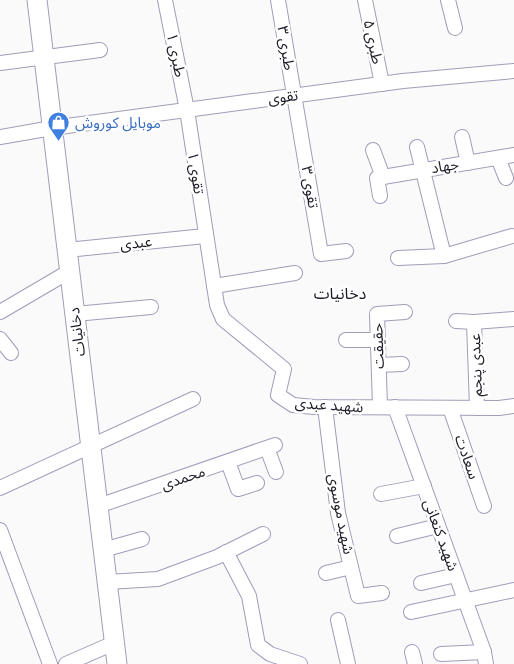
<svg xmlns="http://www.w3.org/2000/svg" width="514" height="664" font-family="Karla,'Noto Sans Arabic',sans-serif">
<rect width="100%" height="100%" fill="#fafafa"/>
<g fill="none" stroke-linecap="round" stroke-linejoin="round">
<defs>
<g id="minor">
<path d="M165,0L187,110L217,305L223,319L284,369L278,395L293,405L314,407L499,408L514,406"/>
<path d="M278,0L321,254L346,251"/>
<path d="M365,0L382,84"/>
<path d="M448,0L455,28"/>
<path d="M0,63L100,50"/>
<path d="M0,137L52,128L403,81L514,71"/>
<path d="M462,137L468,163"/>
<path d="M417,147L444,256"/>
<path d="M373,150L383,177"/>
<path d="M498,158L506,178"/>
<path d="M380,196L377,178L514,155"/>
<path d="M67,250L205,236"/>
<path d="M398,258L444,256L512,236"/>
<path d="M214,286L295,273"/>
<path d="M0,312L70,271"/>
<path d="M75,314L151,307"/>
<path d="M456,321L474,322L514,319"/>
<path d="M474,322L477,408"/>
<path d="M0,339L11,353"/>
<path d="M346,340H378"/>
<path d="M379,365L402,364"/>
<path d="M325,407L338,513L358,596L382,593"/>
<path d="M380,407L377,314L405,312"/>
<path d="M395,407L484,652L486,664"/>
<path d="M450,408L484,506"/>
<path d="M267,448L276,472"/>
<path d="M228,462L238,489L257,483"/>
<path d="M0,488L193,399"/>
<path d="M381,494L424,486"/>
<path d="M98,506L275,445"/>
<path d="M0,530L50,664"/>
<path d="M397,536L438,526"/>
<path d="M103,550L142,539"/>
<path d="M226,552L249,596L258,645L270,654L300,664"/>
<path d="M326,573L351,567"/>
<path d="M107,582L158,579L217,557L263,534"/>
<path d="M421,583L456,575"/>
<path d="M411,612L514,590"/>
<path d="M338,620L348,664"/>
<path d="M412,652L415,664"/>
<path d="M441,654L484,652"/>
<path d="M66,664L114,643"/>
</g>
<path id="major" d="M37,0L117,664"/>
</defs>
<use href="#minor" stroke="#a19cb8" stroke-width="16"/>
<use href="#major" stroke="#a19cb8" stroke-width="21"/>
<use href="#minor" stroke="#fff" stroke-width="14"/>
<use href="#major" stroke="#fff" stroke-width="19"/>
</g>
<defs>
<symbol id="shop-pin" viewBox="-11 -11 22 30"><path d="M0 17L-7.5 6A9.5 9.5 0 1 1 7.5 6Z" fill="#3f7fe0" stroke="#fff"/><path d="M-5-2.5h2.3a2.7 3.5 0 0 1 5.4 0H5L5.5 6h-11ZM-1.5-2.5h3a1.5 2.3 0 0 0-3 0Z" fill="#fff"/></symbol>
</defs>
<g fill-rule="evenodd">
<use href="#shop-pin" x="46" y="110" width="25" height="34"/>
</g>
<g text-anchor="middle" stroke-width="5" stroke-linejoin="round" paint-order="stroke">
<g font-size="15" fill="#1d1b26" stroke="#fff">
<text transform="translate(373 42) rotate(78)" y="5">طبری ۵</text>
<text transform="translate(286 48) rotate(81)" y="5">طبری ۳</text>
<text transform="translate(176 55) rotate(79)" y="5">طبری ۱</text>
<text transform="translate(283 97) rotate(-8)" y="5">تقوی</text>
<text transform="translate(445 166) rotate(-9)" y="5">جهاد</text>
<text transform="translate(196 173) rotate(81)" y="5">تقوی ۱</text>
<text transform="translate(310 187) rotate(80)" y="5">تقوی ۳</text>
<text transform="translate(136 243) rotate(-6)" y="5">عبدی</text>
<text transform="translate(77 332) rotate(-97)" y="5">دخانیات</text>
<text transform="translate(378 346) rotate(-92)" y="5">حقیقت</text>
<text transform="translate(476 365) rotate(-92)" y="5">عبدی پنجم</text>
<text transform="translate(329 405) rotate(4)" y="5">شهید عبدی</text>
<text transform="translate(467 457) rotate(71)" y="5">سعادت</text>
<text transform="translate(183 478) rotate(-19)" y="5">محمدی</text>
<text transform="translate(341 514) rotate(79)" y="5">شهید موسوی</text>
<text transform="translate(441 535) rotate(70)" y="5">شهید کنعانی</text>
</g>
<g font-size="15" fill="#366cbe" stroke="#fff" text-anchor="start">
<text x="75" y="128">موبایل کوروش</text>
</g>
<g font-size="16" fill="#1d1b26" stroke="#fff">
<text x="340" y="299">دخانیات</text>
</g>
</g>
</svg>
